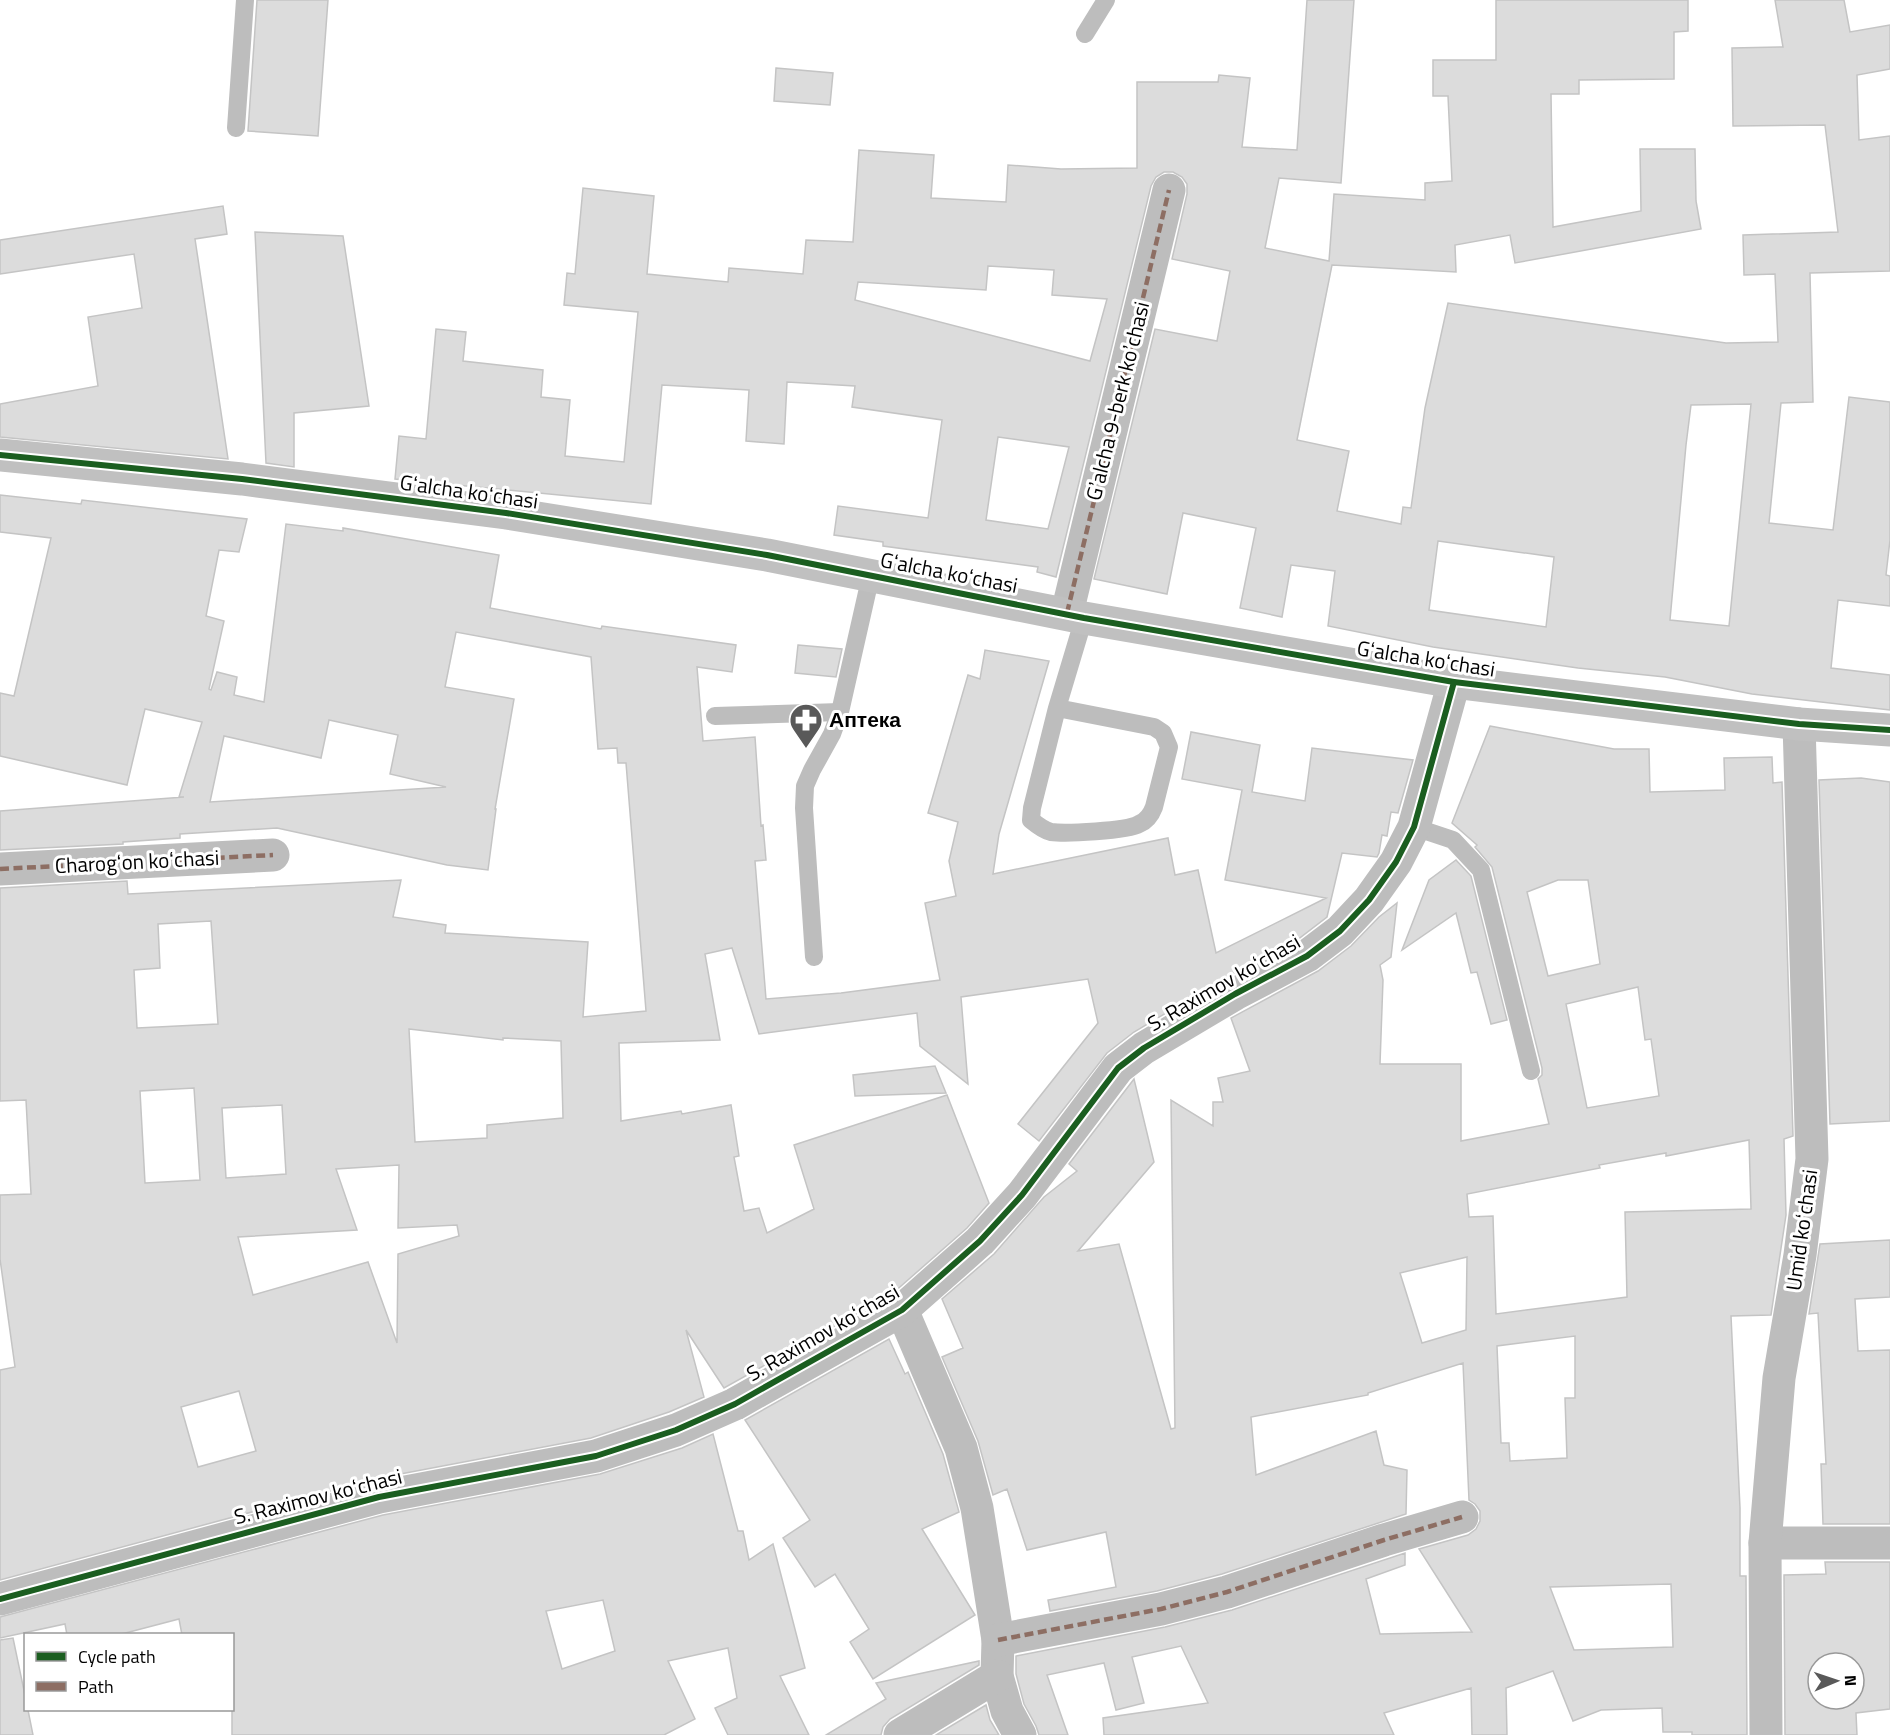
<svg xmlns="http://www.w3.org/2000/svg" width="1890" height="1735" font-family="'Titillium Web',sans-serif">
<rect width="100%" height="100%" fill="#fff"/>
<g fill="#dcdcdc" stroke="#c4c4c4" stroke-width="1.5" fill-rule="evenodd">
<path d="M257,0H328L318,136L248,131Z"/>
<path d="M1307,0H1354L1341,183L1279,178L1265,248L1329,261L1334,194L1425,200V183L1452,181L1448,96H1433V60H1496V0H1688V31L1674,32V79L1579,80V94H1551L1553,227L1641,211L1640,149H1695L1696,201L1701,229L1515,263L1510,235L1455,245L1456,272L1332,265L1297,440L1349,451L1337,511L1401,524L1403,507L1411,508L1425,408L1448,303L1726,343L1778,342L1775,274L1744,275L1743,235L1838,232L1825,125L1733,126L1732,48L1783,47L1775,0H1844L1850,32L1890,25V69L1857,75L1859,140L1890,136V271L1810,273L1813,402L1781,403L1769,523L1833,530L1849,397L1890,402V540L1886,575L1890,576V606L1838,600L1831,668L1890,675V710L1752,694L1665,677L1578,668L1433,647L1328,626L1335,571L1291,565L1282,617L1240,608L1256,528L1183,513L1167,594L1094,579L1155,329L1217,341L1230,271L1172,259L1187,194V184L1182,177L1173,172H1164L1156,177L1151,186L1056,577L1037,572L1038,567L883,546V542L834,535L838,506L928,518L942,420L852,407L855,386L787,382L784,444L746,441L749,390L662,385L651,504L395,479L399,436L426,439L436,329L466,332L463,361L543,370L541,397L570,400L565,456L624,462L638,312L564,305L567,273L575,274L583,188L654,196L647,274L728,282L729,268L803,274L806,240L853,242L859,150L934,155L931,198L1006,202L1008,165L1061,169L1137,168V82H1218L1219,75L1250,78L1242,147L1297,150ZM988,266L1054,270L1052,295L1107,299L1090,361L855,300L858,282L986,290ZM1751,404L1729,626L1670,620L1686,445L1691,405ZM998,437L1069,447L1048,529L986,520ZM1438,541L1554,557L1546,627L1429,610Z"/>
<path d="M776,68L833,73L830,105L774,101Z"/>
<path d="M223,206L227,234L195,239L228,459L0,437V404L98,386L88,317L142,308L134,254L0,274V240Z"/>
<path d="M255,232L343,236L369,406L294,413V467L266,463Z"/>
<path d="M0,495L81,504L82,500L247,519L239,552L219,550L206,616L224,621L209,689L211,690L217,672L237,677L234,695L264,702L286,524L343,531V528L499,555L490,608L601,629L602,626L736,645L732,672L697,667L703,741L755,737L761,826L763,825L766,860L755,861L766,999L841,993L940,980L925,903L956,896L949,861L958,822L928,813L968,675L980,679L985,650L1049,661L999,834L993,874L1168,838L1175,875L1198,870L1216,953L1326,898L1225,880L1242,790L1182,779L1191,732L1260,745L1252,792L1305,801L1312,748L1413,760L1398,813L1391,812L1387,836L1382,835L1379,853L1377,857L1342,853L1327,917L1297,940L1225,978L1134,1032L1107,1053L1039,1141L1018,1124L1098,1023L1088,979L961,997L968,1084L920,1046L917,1013L759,1034L732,948L705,954L720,1040L619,1043L621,1121L681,1111L682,1114L731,1105L739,1156L734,1157L744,1211L759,1208L767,1233L814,1209L794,1145L947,1095L989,1203L967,1228L892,1294L724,1388L686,1330L704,1397L669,1412L591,1438L374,1479L0,1580V1370L15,1367L0,1259V1195L31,1194L26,1100L0,1101V888L127,881L128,894L401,880L393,917L446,925L445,933L588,942L583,1017L646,1011L626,763H618L617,748L598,749L591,657L456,632L445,687L514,699L495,809H496L488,870L447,865L277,828L180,834V838L123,842V844L0,850V811L184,797H179L202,722L145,709L127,785L0,756V693L14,696L51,538L0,532ZM329,720L398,735L390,774L446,787L210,802L224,736L321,758ZM211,921L218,1024L137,1028L134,970L160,968L158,924ZM409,1029L503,1040V1038L561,1041L563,1118L487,1125V1138L415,1142ZM194,1088L200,1180L145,1183L140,1091ZM282,1105L286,1174L226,1178L222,1108ZM399,1165L398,1228L457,1225L459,1236L398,1254L397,1343L368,1262L253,1295L238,1237L357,1230L336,1169ZM239,1391L256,1451L198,1467L181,1407Z"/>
<path d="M798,645L842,649L836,677L795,673Z"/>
<path d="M1490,726L1614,749H1649L1650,792L1725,790L1724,758L1772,757L1773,783L1782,782L1793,1136L1784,1139L1786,1215L1771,1315L1731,1316L1740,1508V1576H1746L1747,1735H1692V1732H1663L1662,1708L1601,1710L1573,1721L1553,1671L1506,1688L1507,1735H1472L1471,1688L1384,1713L1394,1735H1104L1103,1718L1208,1703L1181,1646L1132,1657L1144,1703L1116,1710L1104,1663L1047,1675L1068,1735H1039L1036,1726L1024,1704L1016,1674V1656L1165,1627L1232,1610L1405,1553V1565L1366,1579L1380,1634L1472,1632L1419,1549L1468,1535L1476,1529L1480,1521V1511L1475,1504L1469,1500L1463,1363L1368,1393V1395L1251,1417L1256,1475L1376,1431L1384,1465L1407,1470L1406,1514L1222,1574L1157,1591L1050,1611L1048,1600L1116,1587L1106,1532L1027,1550L1007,1489L993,1495L978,1441L942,1357L963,1348L942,1299L994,1254L1044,1197L1077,1171L1069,1164L1134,1079L1154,1162L1078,1251L1119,1244L1171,1429L1175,1428L1171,1100L1213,1126V1102H1223L1218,1078L1250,1071L1231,1018L1318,971L1351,946L1379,917L1397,903L1391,957L1380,965L1383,980L1380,1064H1461V1141L1549,1124L1538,1079L1542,1075V1068L1492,867L1475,847L1477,845L1452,823ZM1558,880H1588L1600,964L1548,976L1527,892ZM1638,987L1645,1040L1651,1039L1659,1096L1587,1108L1566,1004ZM1749,1140L1751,1209L1625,1212L1627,1297L1496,1314L1493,1216L1469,1217L1467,1194L1600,1168L1599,1165L1666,1153V1156ZM1467,1257L1466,1330L1422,1343L1400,1273ZM1575,1336V1398H1565L1567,1458L1510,1461L1509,1443H1501L1497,1346ZM1671,1584L1673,1647L1574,1650L1550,1587Z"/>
<path d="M1861,778L1890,782V1121L1830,1124L1819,780Z"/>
<path d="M1456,860L1471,876L1507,1020L1491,1024L1477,972L1471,973L1456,913L1402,950L1429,880Z"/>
<path d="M935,1066L946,1093L855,1096L853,1075Z"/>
<path d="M1890,1240V1297L1855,1299L1858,1351L1890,1350V1524H1823L1821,1464H1826L1818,1313L1809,1314L1820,1244Z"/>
<path d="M889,1339L905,1374L908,1372L943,1454L959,1512L922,1529L975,1615L873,1679L850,1642L869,1629L835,1574L815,1587L783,1538L810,1520L745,1420Z"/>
<path d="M713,1434L738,1531H743L749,1560L773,1544L805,1668L780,1676L809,1735H728L715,1708L737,1698L728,1648L668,1661L695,1719L664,1735H232V1635H182L179,1619L118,1635H67L65,1624L0,1638V1617L383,1515L600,1474L682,1448ZM603,1600L615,1651L562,1669L546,1611Z"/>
<path d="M1825,1562H1890V1709L1856,1713L1857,1735H1785L1784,1575L1826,1574ZM1818,1663H1854V1699H1818Z"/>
<path d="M13,1638L26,1700V1710H28L33,1735H0V1640Z"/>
<path d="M979,1661V1665L890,1719L883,1727L881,1735H826L886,1699L876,1683Z"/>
<path d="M986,1705L990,1720L999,1735H936Z"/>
</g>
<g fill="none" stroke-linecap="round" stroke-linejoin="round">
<g stroke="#bdbdbd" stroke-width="18">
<path d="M1085,34L1106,0"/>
<path d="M236,128L245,0"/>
<path d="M1057,708L1154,727L1163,733L1169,747L1154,807C1151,815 1147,821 1139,824C1127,831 1065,834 1051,832C1043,830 1037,825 1031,820L1032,808L1057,708L1084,618"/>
<path d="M715,716L840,712"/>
<path d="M1414,827L1453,840L1481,870L1531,1071"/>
<path d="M814,957L804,808L805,786L812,770L832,734L840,712L871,575"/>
</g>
<g stroke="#bdbdbd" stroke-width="33">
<path d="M1067,613L1169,190"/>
<path d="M0,869L273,855"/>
<path d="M902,1310L961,1448L977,1508L985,1558L998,1640L997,1676L1007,1711L1020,1735"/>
<path d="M1765,1543H1890"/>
<path d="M0,1599L379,1497L596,1456L676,1430L735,1404L902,1310L980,1241L1022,1195L1118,1068L1144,1048L1235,994L1307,956L1340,931L1369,900L1396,862L1414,827L1454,682"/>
<path d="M998,1640L1161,1609L1227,1592L1384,1540L1462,1517"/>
<path d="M900,1735L997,1676"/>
<path d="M1766,1735L1765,1543L1779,1378L1800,1255L1812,1159L1799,724"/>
</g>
<path stroke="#c0c0c0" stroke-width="33" d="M0,455L242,479L506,513L767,555L1084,618L1454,682L1799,724L1890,730"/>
<g stroke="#8d6e63" stroke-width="4.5" stroke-dasharray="9 4.5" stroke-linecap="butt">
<path d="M1067,613L1169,190"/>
<path d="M0,869L273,855"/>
<path d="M998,1640L1161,1609L1227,1592L1384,1540L1462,1517"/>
</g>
<defs>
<g id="cycleway">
<path d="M0,455L242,479L506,513L767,555L1084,618L1454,682L1799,724L1890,730"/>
<path d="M0,1599L379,1497L596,1456L676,1430L735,1404L902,1310L980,1241L1022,1195L1118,1068L1144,1048L1235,994L1307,956L1340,931L1369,900L1396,862L1414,827L1454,682"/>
</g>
</defs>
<use href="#cycleway" stroke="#fff" stroke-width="10"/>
<use href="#cycleway" stroke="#1b5e20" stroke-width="6"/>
</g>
<defs>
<symbol id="pharmacy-pin" viewBox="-11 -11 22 30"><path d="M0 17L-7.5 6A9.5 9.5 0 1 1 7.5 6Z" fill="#595959" stroke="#fff"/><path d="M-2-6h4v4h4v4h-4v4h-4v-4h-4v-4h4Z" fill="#fff"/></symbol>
</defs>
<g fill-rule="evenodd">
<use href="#pharmacy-pin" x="787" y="701" width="38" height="52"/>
</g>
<g text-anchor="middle" stroke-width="6" stroke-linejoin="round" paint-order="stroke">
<g font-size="21" fill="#000" stroke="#fff">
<text transform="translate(1118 401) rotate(-76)" y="7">Gʼalcha 9-berk koʼchasi</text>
<text transform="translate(469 492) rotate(8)" y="7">Gʻalcha koʻchasi</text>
<text transform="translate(949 573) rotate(11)" y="7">Gʻalcha koʻchasi</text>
<text transform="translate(1426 659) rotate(9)" y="7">Gʻalcha koʻchasi</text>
<text transform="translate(137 862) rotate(-3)" y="7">Charogʻon koʻchasi</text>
<text transform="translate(1224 983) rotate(-30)" y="7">S. Raximov koʻchasi</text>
<text transform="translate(1802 1230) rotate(-82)" y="7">Umid koʻchasi</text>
<text transform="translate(823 1333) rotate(-30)" y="7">S. Raximov koʻchasi</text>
<text transform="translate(318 1497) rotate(-14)" y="7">S. Raximov koʻchasi</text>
</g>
<g font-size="21" font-weight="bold" fill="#000" stroke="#fff" text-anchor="start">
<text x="829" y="727">Аптека</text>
</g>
</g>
<rect x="24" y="1633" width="210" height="78" fill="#ffffff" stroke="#999999" stroke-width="1.5"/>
<rect x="36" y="1652" width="30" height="9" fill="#1b5e20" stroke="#999999" stroke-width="1.5"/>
<text x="78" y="1663" font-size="18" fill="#000000">Cycle path</text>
<rect x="36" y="1682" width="30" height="9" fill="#8d6e63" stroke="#999999" stroke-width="1.5"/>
<text x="78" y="1693" font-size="18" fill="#000000">Path</text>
<g transform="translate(1836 1681) rotate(88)"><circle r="28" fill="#ffffff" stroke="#999999" stroke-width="1.5"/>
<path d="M0-4.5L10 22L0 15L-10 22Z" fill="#595959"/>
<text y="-9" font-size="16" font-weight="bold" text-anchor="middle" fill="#000000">N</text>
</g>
</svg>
